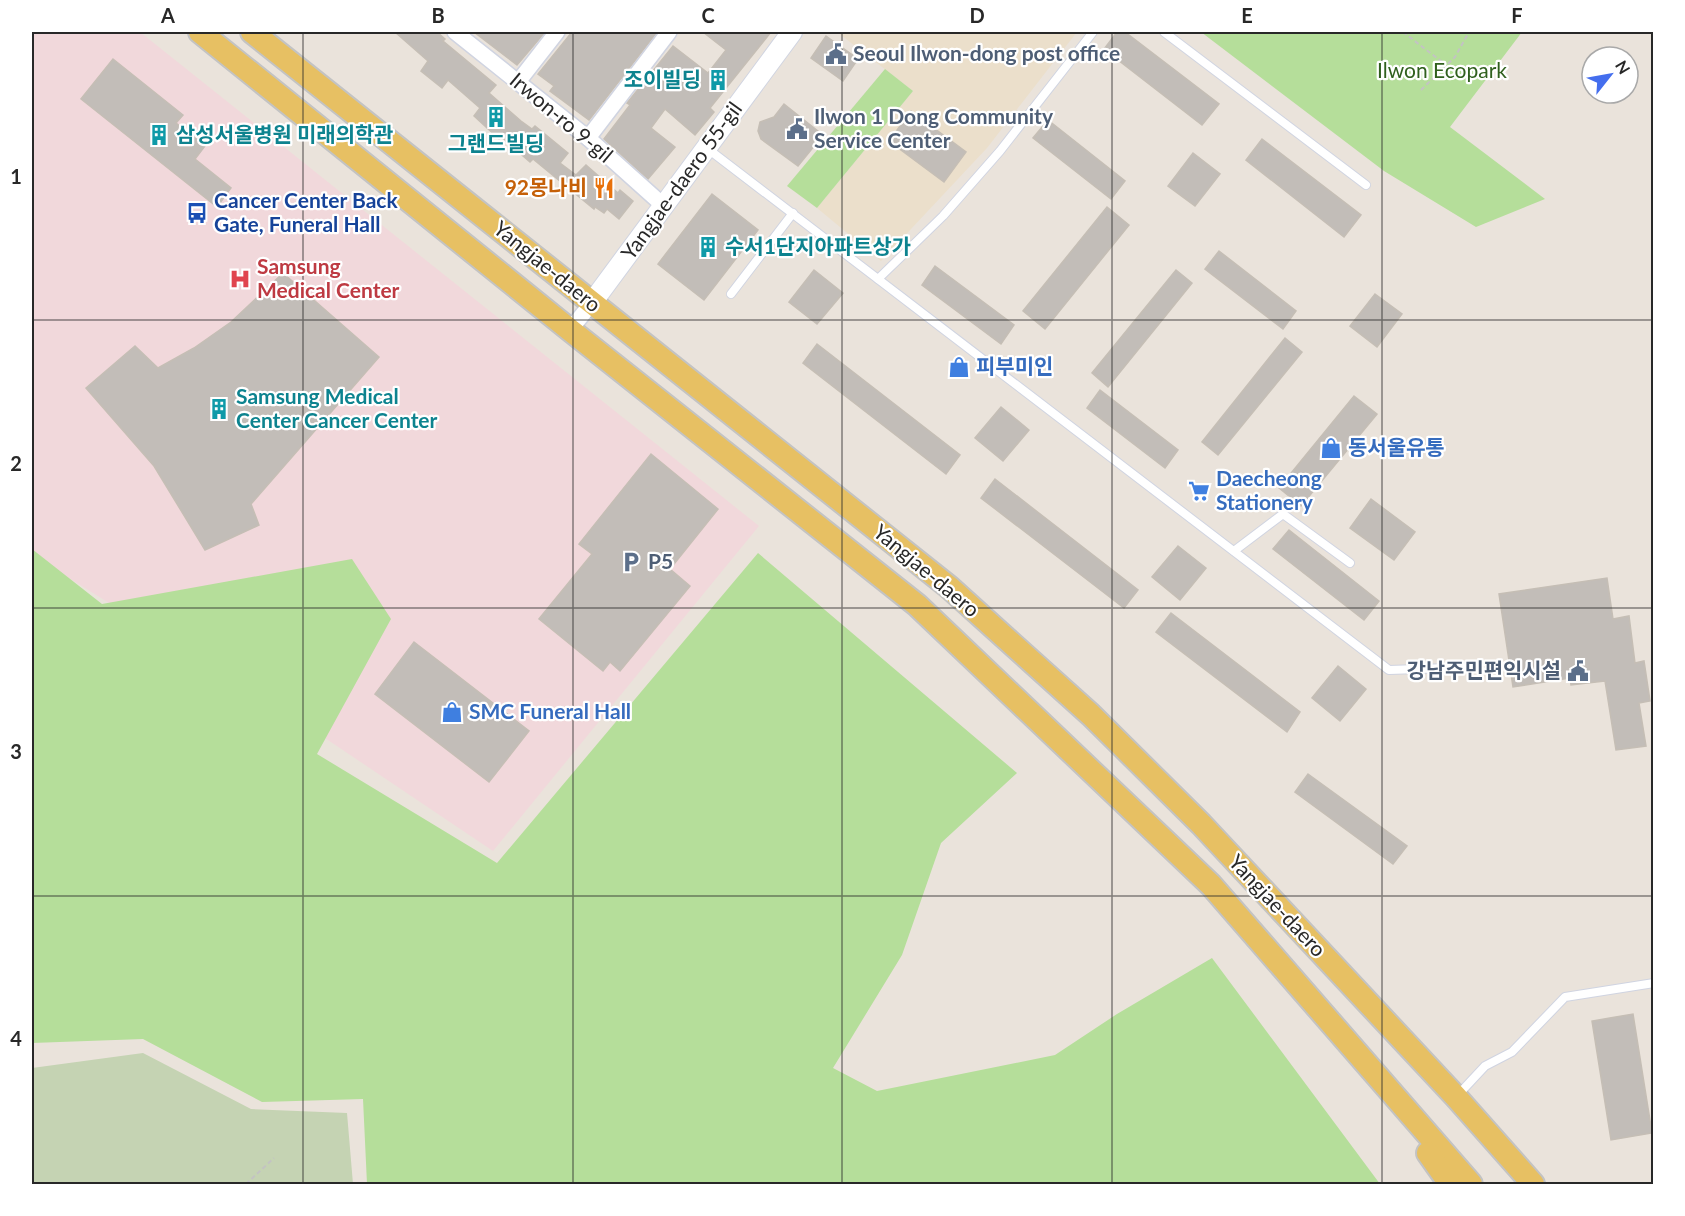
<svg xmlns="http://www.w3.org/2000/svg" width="1685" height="1216" font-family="Lato,'Noto Sans KR',sans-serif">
<rect width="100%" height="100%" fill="#eae3db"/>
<path fill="#ebdfcb" d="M837,32H1077L987,148L881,261L817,208L913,91Z"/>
<path fill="#f1d8db" d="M32,32H140L759,526L493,851L310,728L32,555Z"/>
<g fill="#b5de9a">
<path d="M1201,32H1522L1450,127L1545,199L1476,227L1384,171Z"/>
<path d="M885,69L913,91L817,208L787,186Z"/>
<path d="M32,549L102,604L352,559L391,619L317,754L497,863L758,553L1017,773L941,843L902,955L833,1068L877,1091L1055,1055L1117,1014L1212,958L1380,1184H367L363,1099L262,1102L143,1039L32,1043Z"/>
</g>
<path fill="#c5d3b3" d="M143,1053L251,1109L347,1113L353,1184H32V1068Z"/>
<g fill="#c2bdb8" stroke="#c5beb5" stroke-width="1.5">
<path d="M395,32H437L445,39L443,41L496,85L489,93L521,121L532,129L535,126L568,153L560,163L576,175L586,165L618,193L620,190L633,201L619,219L607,209L604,213L595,207L594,209L533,159L530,162L501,137L499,139L474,116L480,108L448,80L442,88L421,71L428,61Z"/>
<path d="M474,32H545L517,65Z"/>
<path d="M572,32H657L589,120L550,91L554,86L538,74Z"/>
<path d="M703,32H771L710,108L714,112L695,135L665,109L651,128L675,147L648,179L604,139L630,105L627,103L673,46L708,73L726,50Z"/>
<path d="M1117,32H1125L1219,104L1202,125L1104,49Z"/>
<path d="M826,36L858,59L843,81L811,58Z"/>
<path d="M113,59L183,115L176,123L205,146L195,159L231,188L217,207L81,99Z"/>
<path d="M784,104L823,135L798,166L761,139L758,131L760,122L774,117Z"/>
<path d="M911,111L966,152L944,182L889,141Z"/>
<path d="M1048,120L1125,181L1111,199L1033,138Z"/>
<path d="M1262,139L1361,215L1344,237L1246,160Z"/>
<path d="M1193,153L1220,174L1195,206L1168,186Z"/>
<path d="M712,194L758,230L704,300L658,264Z"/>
<path d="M1107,207L1129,225L1045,329L1023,311Z"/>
<path d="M1219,251L1296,311L1283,329L1205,269Z"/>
<path d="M935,266L1014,325L1001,344L922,285Z"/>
<path d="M814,270L843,293L817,324L789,302Z"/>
<path d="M1176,270L1192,283L1108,387L1092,373Z"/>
<path d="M283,273L379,357L251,504L259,525L205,550L154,466L86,388L135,346L158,368L194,348L231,322Z"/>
<path d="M1375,294L1402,314L1377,347L1350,326Z"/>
<path d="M1285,338L1302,352L1218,455L1202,442Z"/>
<path d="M817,344L960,455L946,474L803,363Z"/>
<path d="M1100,390L1178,450L1165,468L1087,408Z"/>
<path d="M1354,396L1377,414L1301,506L1279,488Z"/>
<path d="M1001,407L1029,430L1003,461L975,438Z"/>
<path d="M651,454L718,509L670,569L690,586L620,671L610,662L603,671L539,619L592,554L579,544Z"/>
<path d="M995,479L1138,590L1124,608L981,498Z"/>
<path d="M1371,499L1415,532L1394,560L1350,528Z"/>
<path d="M1289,530L1379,601L1364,620L1273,549Z"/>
<path d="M1178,546L1206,568L1180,600L1152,577Z"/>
<path d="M1607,578L1613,619L1629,616L1635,663L1644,661L1650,701L1639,703L1646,746L1616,750L1605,681L1571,685L1570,678L1513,687L1499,594Z"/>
<path d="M1171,613L1300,712L1287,732L1156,632Z"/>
<path d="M414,642L529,731L489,782L375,694Z"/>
<path d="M1338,666L1366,689L1340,721L1312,698Z"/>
<path d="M1308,774L1407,846L1393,864L1295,792Z"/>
<path d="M1633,1014L1652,1133L1611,1140L1592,1021Z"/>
</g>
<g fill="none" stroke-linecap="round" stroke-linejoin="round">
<defs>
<g id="lane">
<path d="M1164,32L1366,185"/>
<path d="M708,149L1389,670L1478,667"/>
<path d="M878,279L943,216L1000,151L1093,32"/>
<path d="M731,294L793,213"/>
<path d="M1234,551L1283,514L1350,563"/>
<path d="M1457,1096L1485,1066L1512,1052L1565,997L1654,983"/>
</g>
<g id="street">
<path d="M455,32L588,138L665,207"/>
<path d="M518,82L557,32"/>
<path d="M588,138L669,32"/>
<path d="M570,330L591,304"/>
</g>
<path id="secondary" d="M591,304L792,32"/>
<g id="primary">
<path d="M200,32L570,330L917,605L1211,885L1471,1184"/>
<path d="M252,32L949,587L1091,715L1201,824L1456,1097L1533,1184"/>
<path d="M1428,1153L1450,1184"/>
</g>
</defs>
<use href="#lane" stroke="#d0d4e1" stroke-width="10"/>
<use href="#street" stroke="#d0d4e1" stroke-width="18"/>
<use href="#secondary" stroke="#d0d4e1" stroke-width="22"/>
<use href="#primary" stroke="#c3c3c3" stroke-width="26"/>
<g stroke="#c3c3c3" stroke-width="2" stroke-dasharray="4.5 3" stroke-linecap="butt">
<path d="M1403,32L1446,65"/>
<path d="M1421,90L1455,57L1469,32"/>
<path d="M246,1184L274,1158"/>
</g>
<use href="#lane" stroke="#fff" stroke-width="8"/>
<use href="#street" stroke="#fff" stroke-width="15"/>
<use href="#secondary" stroke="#fff" stroke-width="20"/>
<use href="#primary" stroke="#e7c063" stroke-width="22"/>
</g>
<path fill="none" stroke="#282828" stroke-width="1.5" stroke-opacity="0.55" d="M303,32V1184M573,32V1184M842,32V1184M1112,32V1184M1382,32V1184M32,320H1654M32,608H1654M32,896H1654"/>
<defs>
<symbol id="civic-bare" viewBox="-9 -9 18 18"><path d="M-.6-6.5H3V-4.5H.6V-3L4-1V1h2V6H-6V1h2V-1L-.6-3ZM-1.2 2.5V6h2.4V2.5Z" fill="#5c6f8a" stroke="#fff" stroke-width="2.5" paint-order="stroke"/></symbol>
<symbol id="building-bare" viewBox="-9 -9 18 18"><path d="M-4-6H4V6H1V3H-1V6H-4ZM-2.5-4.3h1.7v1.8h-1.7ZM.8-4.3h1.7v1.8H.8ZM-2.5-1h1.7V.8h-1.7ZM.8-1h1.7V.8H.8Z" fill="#0f9aa8" stroke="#fff" stroke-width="2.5" paint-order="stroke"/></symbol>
<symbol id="restaurant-bare" viewBox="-9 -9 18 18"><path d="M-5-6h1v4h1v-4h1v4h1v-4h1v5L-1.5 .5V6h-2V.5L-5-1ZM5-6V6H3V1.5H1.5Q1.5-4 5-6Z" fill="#e8710a" stroke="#fff" stroke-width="2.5" paint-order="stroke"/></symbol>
<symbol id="bus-bare" viewBox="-9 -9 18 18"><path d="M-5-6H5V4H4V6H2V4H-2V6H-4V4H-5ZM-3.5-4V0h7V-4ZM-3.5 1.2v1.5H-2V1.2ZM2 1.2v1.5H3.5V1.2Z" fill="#1a4fb4" stroke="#fff" stroke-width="2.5" paint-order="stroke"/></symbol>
<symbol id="hospital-bare" viewBox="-9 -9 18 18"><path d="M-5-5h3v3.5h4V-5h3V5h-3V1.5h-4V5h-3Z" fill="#e0444e" stroke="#fff" stroke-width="2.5" paint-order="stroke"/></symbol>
<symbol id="shop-bare" viewBox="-9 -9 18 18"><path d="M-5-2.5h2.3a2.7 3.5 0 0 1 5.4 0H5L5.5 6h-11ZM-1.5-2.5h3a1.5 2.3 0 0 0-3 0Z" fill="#3f7fe0" stroke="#fff" stroke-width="2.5" paint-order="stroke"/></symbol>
<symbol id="supermarket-bare" viewBox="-9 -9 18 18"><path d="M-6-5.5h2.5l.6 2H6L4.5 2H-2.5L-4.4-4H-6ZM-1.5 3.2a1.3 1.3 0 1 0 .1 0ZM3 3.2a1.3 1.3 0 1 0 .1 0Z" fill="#3f7fe0" stroke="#fff" stroke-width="2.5" paint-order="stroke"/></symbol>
<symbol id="parking-bare" viewBox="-9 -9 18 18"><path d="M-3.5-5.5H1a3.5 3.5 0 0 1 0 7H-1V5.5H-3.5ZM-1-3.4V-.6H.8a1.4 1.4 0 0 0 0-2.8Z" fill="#5c6f8a" stroke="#fff" stroke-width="2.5" paint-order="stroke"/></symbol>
</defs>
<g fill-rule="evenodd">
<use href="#civic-bare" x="821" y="39" width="30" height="30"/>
<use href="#building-bare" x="703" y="65" width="30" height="30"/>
<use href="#building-bare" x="481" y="102" width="30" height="30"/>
<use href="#civic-bare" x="782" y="114" width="30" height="30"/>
<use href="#building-bare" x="144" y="120" width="30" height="30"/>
<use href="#restaurant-bare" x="589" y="173" width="30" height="30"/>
<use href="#bus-bare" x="182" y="198" width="30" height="30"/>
<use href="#building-bare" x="693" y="232" width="30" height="30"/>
<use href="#hospital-bare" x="225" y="264" width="30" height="30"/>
<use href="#shop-bare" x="944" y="352" width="30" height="30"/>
<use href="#building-bare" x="204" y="394" width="30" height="30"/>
<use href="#shop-bare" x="1316" y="433" width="30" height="30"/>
<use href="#supermarket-bare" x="1184" y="476" width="30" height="30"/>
<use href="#parking-bare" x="616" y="547" width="30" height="30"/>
<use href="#civic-bare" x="1563" y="656" width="30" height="30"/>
<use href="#shop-bare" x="437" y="697" width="30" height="30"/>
</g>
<g text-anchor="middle" stroke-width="4.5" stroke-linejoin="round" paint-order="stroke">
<g font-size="21" font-weight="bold" fill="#4e5e75" stroke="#fff" text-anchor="start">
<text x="853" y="61">Seoul Ilwon-dong post office</text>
<text x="814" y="124">Ilwon 1 Dong Community<tspan x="814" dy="24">Service Center</tspan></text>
<text x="648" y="569">P5</text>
<text x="1561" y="678" text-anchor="end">강남주민편익시설</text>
</g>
<g font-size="21" fill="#30601e" stroke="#fff">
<text x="1442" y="78">Ilwon Ecopark</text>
</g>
<g font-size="21" font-weight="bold" fill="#0d838f" stroke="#fff" text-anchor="start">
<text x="701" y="87" text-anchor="end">조이빌딩</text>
<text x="176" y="142">삼성서울병원 미래의학관</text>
<text x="496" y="151" text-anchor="middle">그랜드빌딩</text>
<text x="725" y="254">수서1단지아파트상가</text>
<text x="236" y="404">Samsung Medical<tspan x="236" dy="24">Center Cancer Center</tspan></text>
</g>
<g font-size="21" fill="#282828" stroke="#fff">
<text transform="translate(561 118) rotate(40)" y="7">Irwon-ro 9-gil</text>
<text transform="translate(682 181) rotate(-54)" y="7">Yangjae-daero 55-gil</text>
<text transform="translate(547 267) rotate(39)" y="7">Yangjae-daero</text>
<text transform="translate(926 571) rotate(40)" y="7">Yangjae-daero</text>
<text transform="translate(1277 906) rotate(47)" y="7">Yangjae-daero</text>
</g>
<g font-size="21" font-weight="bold" fill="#c56008" stroke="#fff" text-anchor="end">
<text x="587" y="195">92몽나비</text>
</g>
<g font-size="21" font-weight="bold" fill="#164399" stroke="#fff" text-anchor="start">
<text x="214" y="208">Cancer Center Back<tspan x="214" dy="24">Gate, Funeral Hall</tspan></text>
</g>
<g font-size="21" font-weight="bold" fill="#be3a42" stroke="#fff" text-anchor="start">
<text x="257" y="274">Samsung<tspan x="257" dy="24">Medical Center</tspan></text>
</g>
<g font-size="21" font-weight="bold" fill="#366cbe" stroke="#fff" text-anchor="start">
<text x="976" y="374">피부미인</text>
<text x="1348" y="455">동서울유통</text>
<text x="1216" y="486">Daecheong<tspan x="1216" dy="24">Stationery</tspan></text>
<text x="469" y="719">SMC Funeral Hall</text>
</g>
</g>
<rect width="1685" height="1216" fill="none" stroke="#ffffff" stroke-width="66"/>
<g transform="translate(1610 75) rotate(59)"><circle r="28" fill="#ffffff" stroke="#a9a9a9" stroke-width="1.5"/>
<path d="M0-4.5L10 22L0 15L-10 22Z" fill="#446eee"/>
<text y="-9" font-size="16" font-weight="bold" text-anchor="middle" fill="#282828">N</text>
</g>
<rect x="33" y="33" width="1619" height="1150" fill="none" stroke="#282828" stroke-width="2"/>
<g font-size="20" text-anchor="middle" font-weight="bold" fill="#282828">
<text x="168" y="23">A</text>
<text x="438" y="23">B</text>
<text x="708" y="23">C</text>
<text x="977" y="23">D</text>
<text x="1247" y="23">E</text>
<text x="1517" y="23">F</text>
<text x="16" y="184">1</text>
<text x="16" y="471">2</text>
<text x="16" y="759">3</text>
<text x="16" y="1046">4</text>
</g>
</svg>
